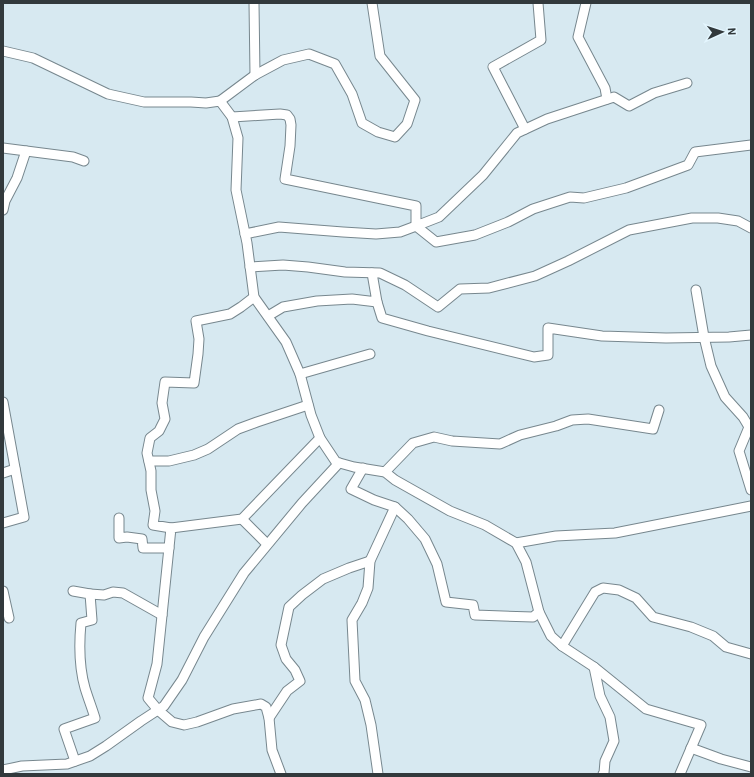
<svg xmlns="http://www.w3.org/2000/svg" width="754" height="777" font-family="Barlow,sans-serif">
<rect width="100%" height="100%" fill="#d7e9f1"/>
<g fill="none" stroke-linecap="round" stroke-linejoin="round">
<defs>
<g id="minor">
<path d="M254,3L255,75"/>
<path d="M586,3L578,37L605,88L607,99"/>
<path d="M3,51L33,58L108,94L144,102H191L206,103L220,101L232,117L238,138L236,190L247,243L254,297L286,342L300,374L311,415L320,438L336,462L354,467L385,472L395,480L450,511L485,525L516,543L526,562L539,612L551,636L562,646L595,592L603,588L619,590L636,598L653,617L691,627L713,636L726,647L751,654"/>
<path d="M220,101L255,75L283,60L309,54L335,64L352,94L362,123L378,132L395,137L407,124L415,100L380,56L372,3"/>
<path d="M232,117L280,114L287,115L290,119L291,125L290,146L285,179L416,206V226L439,217L483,175L517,133L547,119L614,97L629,106L654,93L687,83"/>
<path d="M525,129L493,67L541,40L538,3"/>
<path d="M3,148L73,157L84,161"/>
<path d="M3,210L5,201L17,178L26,151"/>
<path d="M245,234L279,227L343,232L376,234L400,232L416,226L436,242L475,235L508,222L533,209L570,197L584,198L626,188L688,165L695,152L751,145"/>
<path d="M250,267L283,265L308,267L345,272L380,273L405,285L438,307L460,289L489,288L535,276L568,261L629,230L692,218H718L738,221L751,228"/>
<path d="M696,290L704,337L711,366L725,397L743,417L749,427L739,451L751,490"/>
<path d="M377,302L382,318L428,331L534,357L548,355V328L602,336L666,338L729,337L751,335"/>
<path d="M268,316L283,307L317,301L352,299L377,302L372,273"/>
<path d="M300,374L370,354"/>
<path d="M3,402L24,517L3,523"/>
<path d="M149,461H169L194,455L208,449L238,429L257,422L308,405"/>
<path d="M363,468L351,489L374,500L395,507L408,519L425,539L437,564L446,602L473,605L475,615L533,617L539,612"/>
<path d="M385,472L413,443L434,437L452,441L500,444L520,435L556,426L572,420L588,419L653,429L659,410"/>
<path d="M3,473L15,469"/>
<path d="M119,518V538L127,537L142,539L143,548H169"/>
<path d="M242,519L267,544"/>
<path d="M171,528L153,525L155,511L151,490V471L147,453L150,438L159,431L165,419L162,403L165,382L194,383L198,354L199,339L196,321L230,314L241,307L254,297"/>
<path d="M516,543L556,536L615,533L751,506"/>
<path d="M3,591L9,618"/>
<path d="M73,591L90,594L92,620L81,623C79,644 79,667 85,688C88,698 92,708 95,718L64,729L75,761"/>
<path d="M90,594L104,595L113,592L123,593L162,615"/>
<path d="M562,646L594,667L646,709L701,725L680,774"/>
<path d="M594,667L600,696L610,717L614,741L605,761L604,773L603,774"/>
<path d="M269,718L287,691L300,681L295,670L286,659L281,645L289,607L302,595L323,579L349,568L370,561"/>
<path d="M691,748L721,759L751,767"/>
<path d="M3,770L22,766L67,764L90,756L106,746L141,721L164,706L182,680L204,637L244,573L302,503L339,463"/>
<path d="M281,774L272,750L269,718L266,707L261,704L233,709L197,722L184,725L172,722L158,710L148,698L157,664L171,528L242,519L320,438"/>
<path d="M378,774L371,725L365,700L355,681L352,620L362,603L368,588L370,561L395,507"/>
</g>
</defs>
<use href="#minor" stroke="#77878e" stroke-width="11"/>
<use href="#minor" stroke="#fff" stroke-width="9"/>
</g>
<rect width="754" height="777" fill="none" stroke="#32393c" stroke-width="8"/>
<g transform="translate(722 32) rotate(87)" stroke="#e4f6fe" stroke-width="3" paint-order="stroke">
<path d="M0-3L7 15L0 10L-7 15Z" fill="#32393c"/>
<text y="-6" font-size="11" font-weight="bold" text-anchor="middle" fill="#32393c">N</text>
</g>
</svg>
